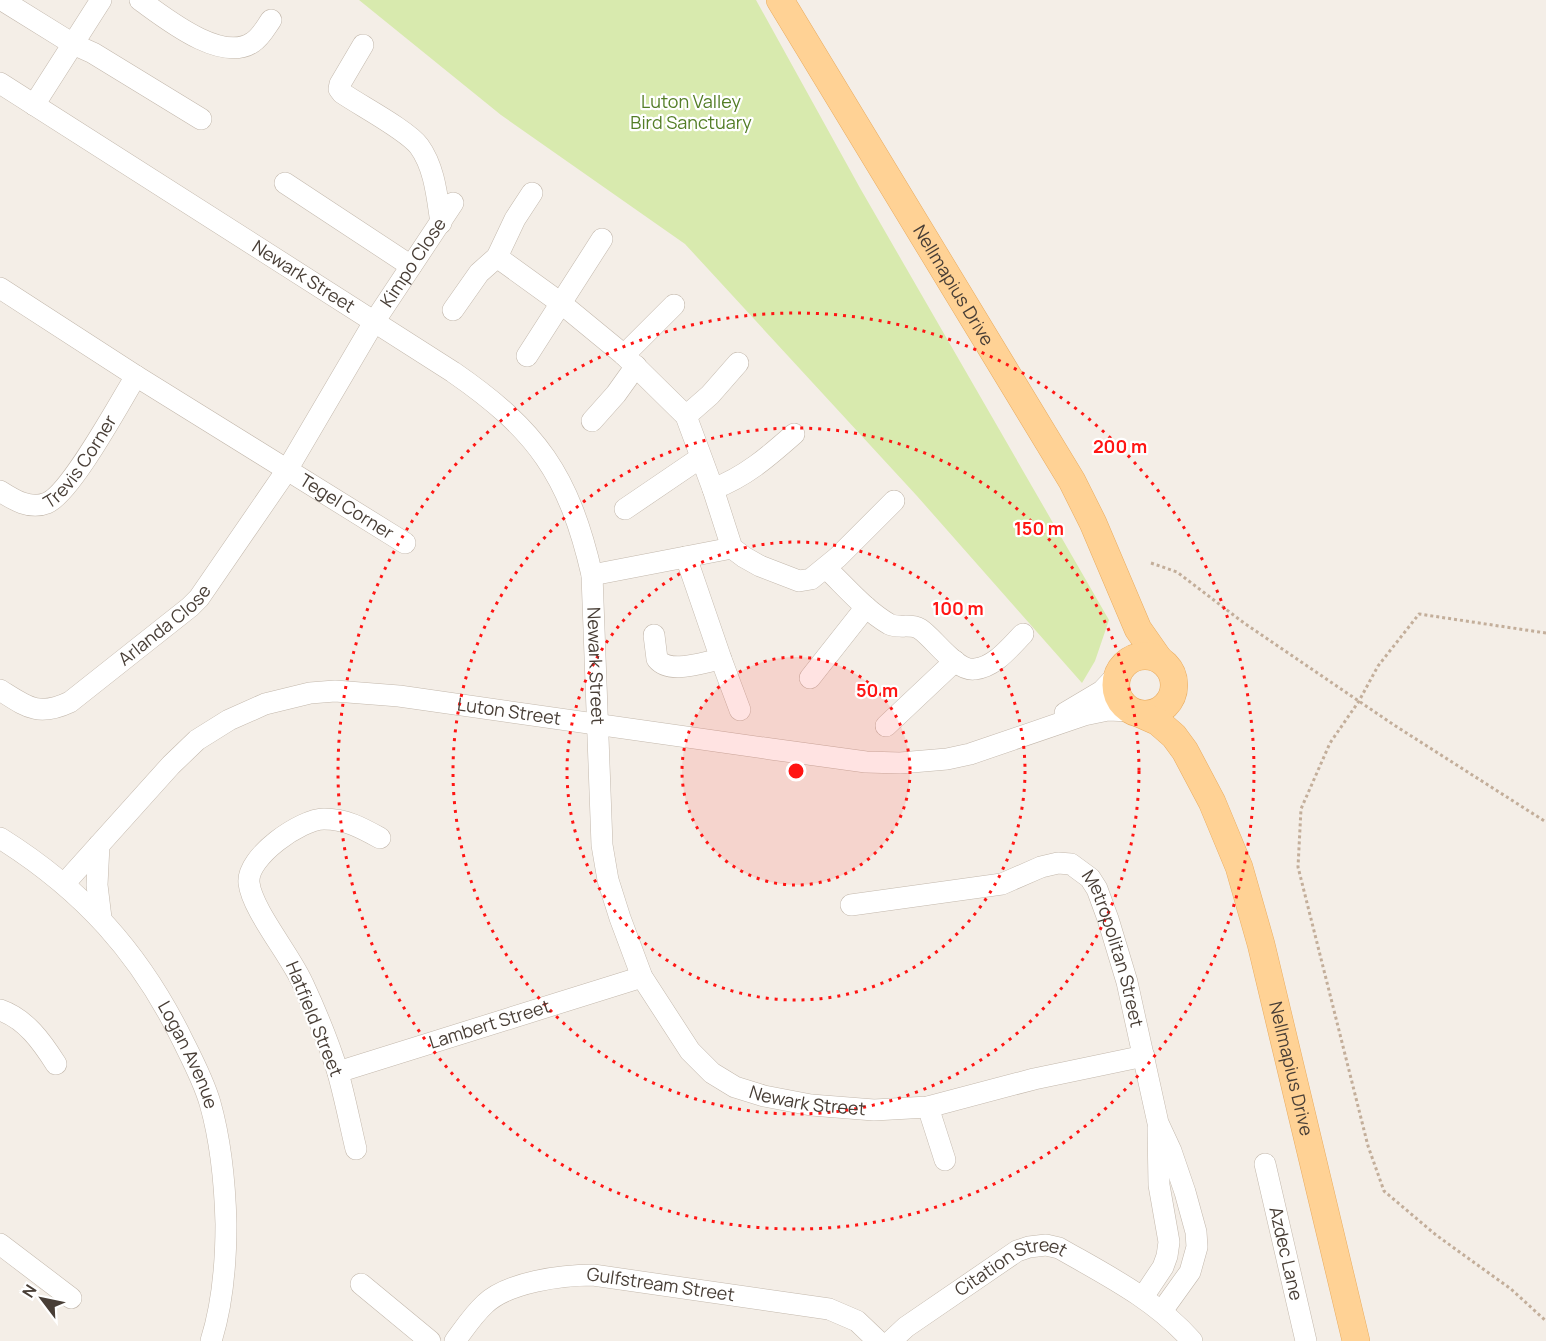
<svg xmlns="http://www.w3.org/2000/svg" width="1546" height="1341" font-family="Manrope,sans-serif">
<rect width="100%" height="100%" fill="#f4eee7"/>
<path fill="#d8eaae" d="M359,0H756L860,188L1109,620L1095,661L1082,683L917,496L685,244L501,115Z"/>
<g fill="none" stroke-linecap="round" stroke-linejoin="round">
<defs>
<g id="minor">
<path d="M2,0L73,44L93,53L201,119"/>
<path d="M140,0C165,18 222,64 253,42C261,37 266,27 271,20"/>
<path d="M363,45L340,84L339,89L342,93C361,106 407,130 419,146C435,168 437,197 441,223"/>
<path id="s1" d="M0,83L453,372C537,430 569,475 592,575L602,845L608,880L620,918L642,977L690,1051L712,1073L735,1087L764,1096L811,1105L874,1110L928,1107L1034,1079L1144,1056"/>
<path d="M34,105L101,0"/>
<path d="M285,183L411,266"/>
<path d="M497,257L562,304L624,355L686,416L713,489L732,548L744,557L760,566L799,581L811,579L838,557L894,501"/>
<path id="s2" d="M0,288L136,376L405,543"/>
<path d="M453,310L479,273L497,257L515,219L532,193"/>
<path d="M624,355L674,305"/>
<path d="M527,356L602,239"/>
<path d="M686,416L710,395L738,363"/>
<path d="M592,421L616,394L636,366"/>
<path d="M713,489C745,477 768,457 794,434"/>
<path id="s3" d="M0,491C14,500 30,510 47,503C71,493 120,402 136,376"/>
<path d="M625,509L700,458"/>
<path d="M686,557L721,659L740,710"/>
<path d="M826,568C846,587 865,610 889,624C899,629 910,623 920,629C935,639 956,672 975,669C995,667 1010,647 1023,634"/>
<path d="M592,575L732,548"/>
<path d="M654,635L657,659C670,675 703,662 721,659"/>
<path d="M810,678L866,607"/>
<path id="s4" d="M0,690C27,707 38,717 70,702L190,607L199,598L287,470L374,322L453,203"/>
<path d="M1065,713L1102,691L1117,675"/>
<path d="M886,726L955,661"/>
<path id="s5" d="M0,838C83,890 140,953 183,1041C193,1061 204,1082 210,1103C221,1142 225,1184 226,1224C226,1264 223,1303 211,1341"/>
<path d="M99,845L97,885L101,918"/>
<path id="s6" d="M64,884L171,765L197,740L229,720L265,704L310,693L335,691L399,696L771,749L866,762L900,763L947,759L970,754L1084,715L1108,710L1131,711"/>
<path id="s7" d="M851,905L1002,884L1041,867L1058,863L1071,864L1090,878L1097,889L1108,919L1127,982L1158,1123L1171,1151L1185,1192L1196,1232L1197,1247L1190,1272L1162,1311"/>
<path d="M0,1010C26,1019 42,1042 56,1064"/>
<path id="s8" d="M338,1072L642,977"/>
<path d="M928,1107L945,1160"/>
<path d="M356,1149C350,1124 345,1098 338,1073C329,1043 316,1012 303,984C291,956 252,910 249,883C246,857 301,819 324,819C346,819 362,828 380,838"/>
<path id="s9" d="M1265,1164L1306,1341"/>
<path d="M0,1244L71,1298"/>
<path d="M361,1284L430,1341"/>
<path d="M1143,1297L1163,1267L1167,1256L1169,1242L1159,1185L1158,1127"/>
<path id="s10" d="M455,1341C464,1329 473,1315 485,1304C508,1282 562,1275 593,1275L829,1309L857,1321L878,1341"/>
<path id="s11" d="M891,1341L906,1327L1017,1251L1029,1247L1046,1245L1059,1248C1106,1275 1155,1299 1192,1341"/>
</g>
<g id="major">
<path id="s12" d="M780,0L1072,481L1093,523L1138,629L1159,659"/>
<circle cx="1145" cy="685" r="29"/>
<path id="s13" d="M1140,714L1158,722L1174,736L1185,751L1212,802L1239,867L1261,944L1356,1341"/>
</g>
</defs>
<use href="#minor" stroke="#c3b8ac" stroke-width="22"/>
<use href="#major" stroke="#e9ac60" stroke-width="28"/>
<g stroke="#c3ae9a" stroke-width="3" stroke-dasharray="3 3" stroke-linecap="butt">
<path d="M1151,563L1177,572L1244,623L1394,725L1546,822"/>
<path d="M1546,633L1419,614L1378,666L1359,701L1330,743L1301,809L1298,867L1368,1146L1384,1191L1436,1235L1511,1289L1546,1321"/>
</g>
<use href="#minor" stroke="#fff" stroke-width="21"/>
<use href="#major" stroke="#ffd295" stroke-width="27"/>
</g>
<circle cx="796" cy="771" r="114" fill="#ff1513" fill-opacity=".12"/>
<g fill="none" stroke="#ff1513" stroke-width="3" stroke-dasharray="3 6">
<circle cx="796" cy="771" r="114"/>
<circle cx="796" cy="771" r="229"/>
<circle cx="796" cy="771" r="343"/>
<circle cx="796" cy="771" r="458"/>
</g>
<g text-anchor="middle" stroke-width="4.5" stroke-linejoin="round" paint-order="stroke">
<g font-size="18" fill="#537d26" stroke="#fff">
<text x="691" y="108">Luton Valley<tspan x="691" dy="21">Bird Sanctuary</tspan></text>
</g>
<g font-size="18" fill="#483e36" stroke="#fff">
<text dy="6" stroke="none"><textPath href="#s4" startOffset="640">Kimpo Close</textPath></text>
<text dy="6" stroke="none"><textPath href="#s1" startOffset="360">Newark Street</textPath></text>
<text dy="6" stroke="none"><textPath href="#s12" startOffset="334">Nellmapius Drive</textPath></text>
<text dy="6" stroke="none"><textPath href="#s3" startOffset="104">Trevis Corner</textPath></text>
<text dy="6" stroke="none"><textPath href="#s2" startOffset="410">Tegel Corner</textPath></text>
<text dy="6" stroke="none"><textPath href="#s4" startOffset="198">Arlanda Close</textPath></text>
<text dy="6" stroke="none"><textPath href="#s1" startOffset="882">Newark Street</textPath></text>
<text dy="6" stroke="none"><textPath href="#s6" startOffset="520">Luton Street</textPath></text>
<text dy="6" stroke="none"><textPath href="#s7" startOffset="324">Metropolitan Street</textPath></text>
<text transform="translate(314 1019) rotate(68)" y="6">Hatfield Street</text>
<text dy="6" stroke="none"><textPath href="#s8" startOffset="159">Lambert Street</textPath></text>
<text dy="6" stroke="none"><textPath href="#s5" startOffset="292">Logan Avenue</textPath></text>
<text dy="6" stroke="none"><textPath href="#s13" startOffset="396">Nellmapius Drive</textPath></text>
<text dy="6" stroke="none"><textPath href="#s1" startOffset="1420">Newark Street</textPath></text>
<text dy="6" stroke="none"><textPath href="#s9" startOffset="92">Azdec Lane</textPath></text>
<text dy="6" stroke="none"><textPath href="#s11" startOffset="144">Citation Street</textPath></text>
<text dy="6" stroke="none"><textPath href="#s10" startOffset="230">Gulfstream Street</textPath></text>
</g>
</g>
<circle cx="796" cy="771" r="9" fill="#ff1513" stroke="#fff" stroke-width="3"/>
<g font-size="18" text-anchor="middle" font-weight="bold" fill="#ff1513" stroke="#fff" stroke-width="4.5" stroke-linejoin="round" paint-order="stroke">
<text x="1120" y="453">200 m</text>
<text x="1039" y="535">150 m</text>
<text x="958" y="615">100 m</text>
<text x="877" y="697">50 m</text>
</g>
<g transform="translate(42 1299) rotate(302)" stroke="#ffffff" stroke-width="4.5" paint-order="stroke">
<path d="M0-4.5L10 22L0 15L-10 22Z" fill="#483e36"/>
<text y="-9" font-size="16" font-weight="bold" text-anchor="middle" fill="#483e36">N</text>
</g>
</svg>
